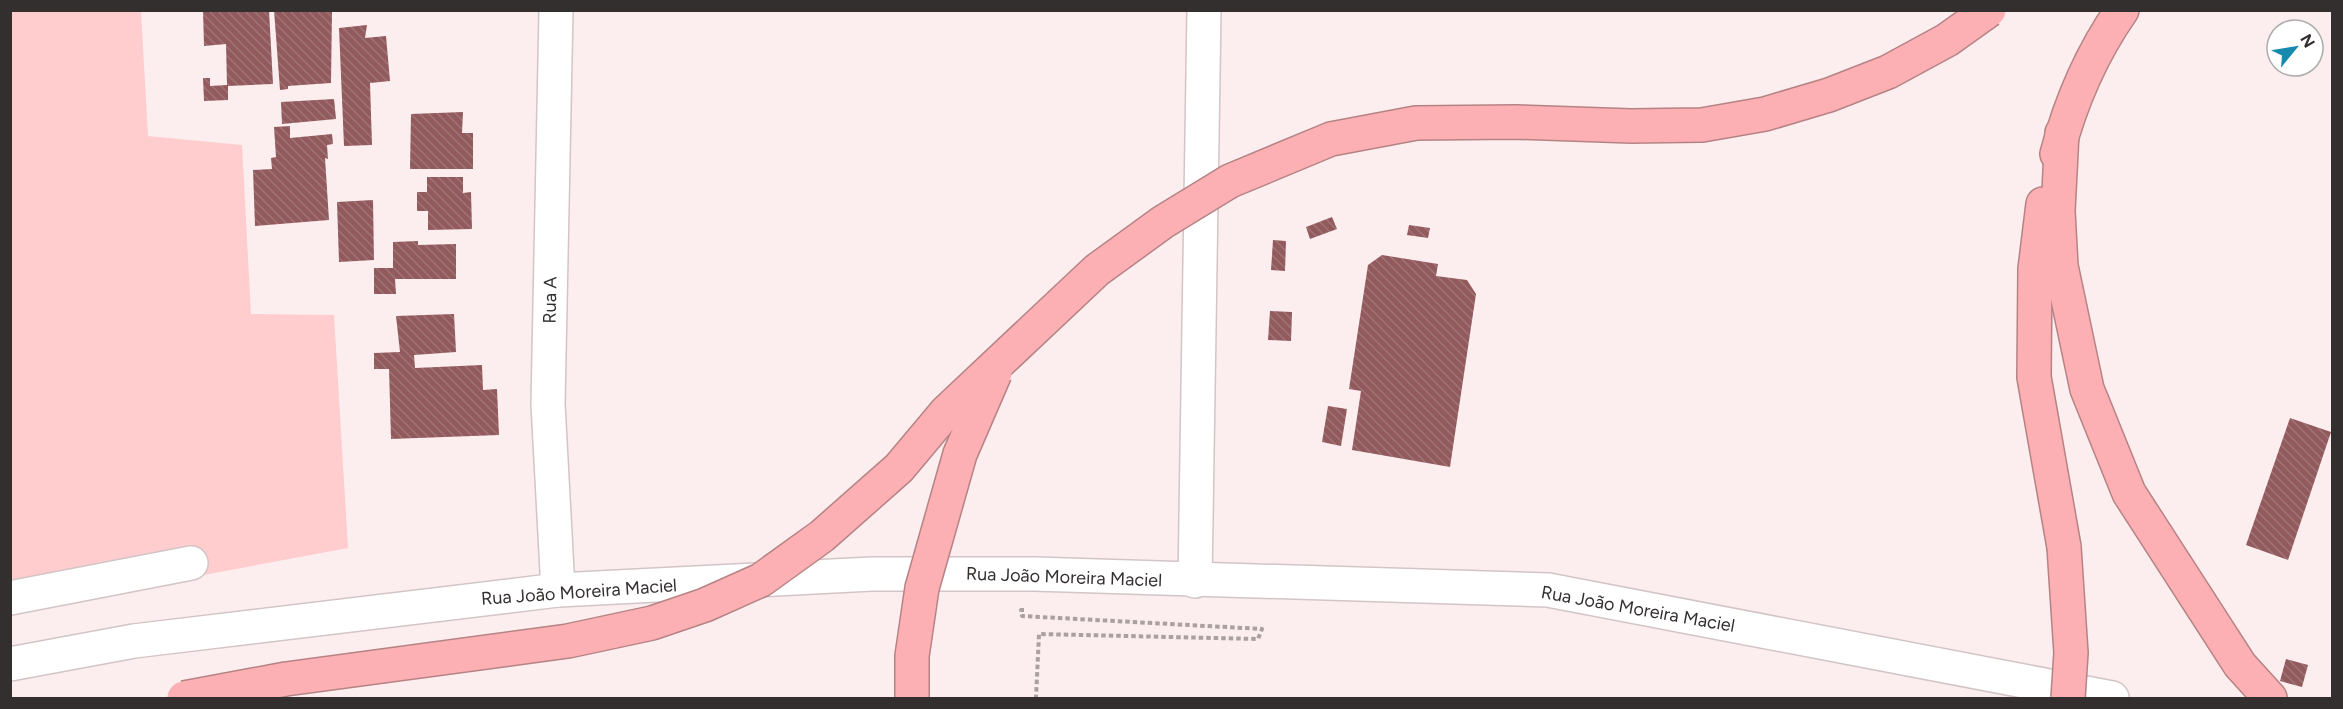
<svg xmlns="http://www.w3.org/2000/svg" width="2343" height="709" font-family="Figtree,sans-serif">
<defs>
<pattern id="building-back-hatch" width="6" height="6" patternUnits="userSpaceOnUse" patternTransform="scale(1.5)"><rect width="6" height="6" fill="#925a5d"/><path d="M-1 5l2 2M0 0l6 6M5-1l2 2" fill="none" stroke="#9e7476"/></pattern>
</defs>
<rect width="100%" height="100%" fill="#fceeef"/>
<path fill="#ffcdce" d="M11,11H141L148,136L242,145L251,314L334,315L348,548L11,611Z"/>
<g fill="url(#building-back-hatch)">
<path d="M203,10H269L273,84L228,86V100L204,101L203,78H210V86L227,85L226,44L204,46Z"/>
<path d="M274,10L332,12L331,83L288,86V89L280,90Z"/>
<path d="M367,25L365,38L386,36L390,81L370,83L372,145L344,146L339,28Z"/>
<path d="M334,99L336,119L282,124L281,102Z"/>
<path d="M463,112L462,133H473V169H410L411,114Z"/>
<path d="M290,126V138L332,134L333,144L327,145L328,159L325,158L329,220L255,226L253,170L272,169L271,158L276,157L274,127Z"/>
<path d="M427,177H463V193L471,192L472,229L428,230V211H417V192H427Z"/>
<path d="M373,200L374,260L339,262L337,202Z"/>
<path d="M1332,217L1337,229L1310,239L1306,227Z"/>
<path d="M1409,225L1430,228L1428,238L1407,235Z"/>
<path d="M1273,240L1286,241L1285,271L1271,270Z"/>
<path d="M418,241V245L456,244V279H395L396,294H374V268H393V242Z"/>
<path d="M1382,255L1438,264L1436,276L1467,280L1476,294L1450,467L1352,450L1361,391L1349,389L1368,265Z"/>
<path d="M1270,311L1292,312L1291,341L1268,340Z"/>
<path d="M454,314L456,352L414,355L415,368L482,365L483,390L497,389L499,435L391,439L389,369H374V353L400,352L396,316Z"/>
<path d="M1328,406L1347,409L1341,446L1322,442Z"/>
<path d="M2290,418L2331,432L2288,560L2246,545Z"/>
<path d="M2286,659L2308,665L2302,687L2280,681Z"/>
</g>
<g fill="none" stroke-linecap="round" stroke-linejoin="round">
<defs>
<g id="minor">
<path d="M556,10L548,404L558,590"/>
<path d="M1195,581L1204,10"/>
<path d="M10,598L191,563"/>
<path d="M10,664L134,641L558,590L872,574H1034L1548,590L2112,698"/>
</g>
<g id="highway">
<path d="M2062,133L2058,211L2061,266L2087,389L2129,493L2240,665L2270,698"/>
<path d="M2057,154C2070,104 2092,53 2122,10"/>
<path d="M2043,204L2035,269L2034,377L2064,547"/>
</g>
</defs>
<use href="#minor" stroke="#d3c5c6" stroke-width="36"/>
<use href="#highway" stroke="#b68385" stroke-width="36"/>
<path stroke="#aba0a1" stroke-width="4" stroke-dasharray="4.5 3" stroke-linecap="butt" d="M1024,610H1021L1022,616L1262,629L1258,639L1039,634L1036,698"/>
<use href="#minor" stroke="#fff" stroke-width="33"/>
<use href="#highway" stroke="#fcb0b3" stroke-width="33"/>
<defs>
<g id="highway-bridge">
<path d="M2064,547L2071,653L2068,698"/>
<path d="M184,698L286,679L568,641L652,623L705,605L761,580L822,536L899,468L946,412L1097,270L1163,222L1230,181L1331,139L1416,123L1515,122L1631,126L1702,125L1765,114L1829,95L1888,72L1947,40L1989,10"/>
<path d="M912,698V656L922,588L960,454L995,373"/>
</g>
</defs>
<use href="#highway-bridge" stroke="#b68385" stroke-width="36" stroke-linecap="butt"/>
<use href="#highway-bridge" stroke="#fcb0b3" stroke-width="33"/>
</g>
<g text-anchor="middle" stroke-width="6" stroke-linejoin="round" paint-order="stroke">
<g font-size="18" fill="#342f2f" stroke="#fff">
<text transform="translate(550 300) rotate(-89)" y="6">Rua A</text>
<text transform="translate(1064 577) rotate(2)" y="6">Rua João Moreira Maciel</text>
<text transform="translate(579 592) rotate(-4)" y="6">Rua João Moreira Maciel</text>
<text transform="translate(1638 609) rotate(10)" y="6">Rua João Moreira Maciel</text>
</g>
</g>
<rect width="2343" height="709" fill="none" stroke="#342f2f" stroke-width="24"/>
<g transform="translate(2295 48) rotate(60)"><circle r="28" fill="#ffffff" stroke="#aeacac" stroke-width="1.5"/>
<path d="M0-4.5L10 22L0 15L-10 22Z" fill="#1589ae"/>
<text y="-9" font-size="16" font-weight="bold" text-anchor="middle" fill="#342f2f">N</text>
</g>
</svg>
